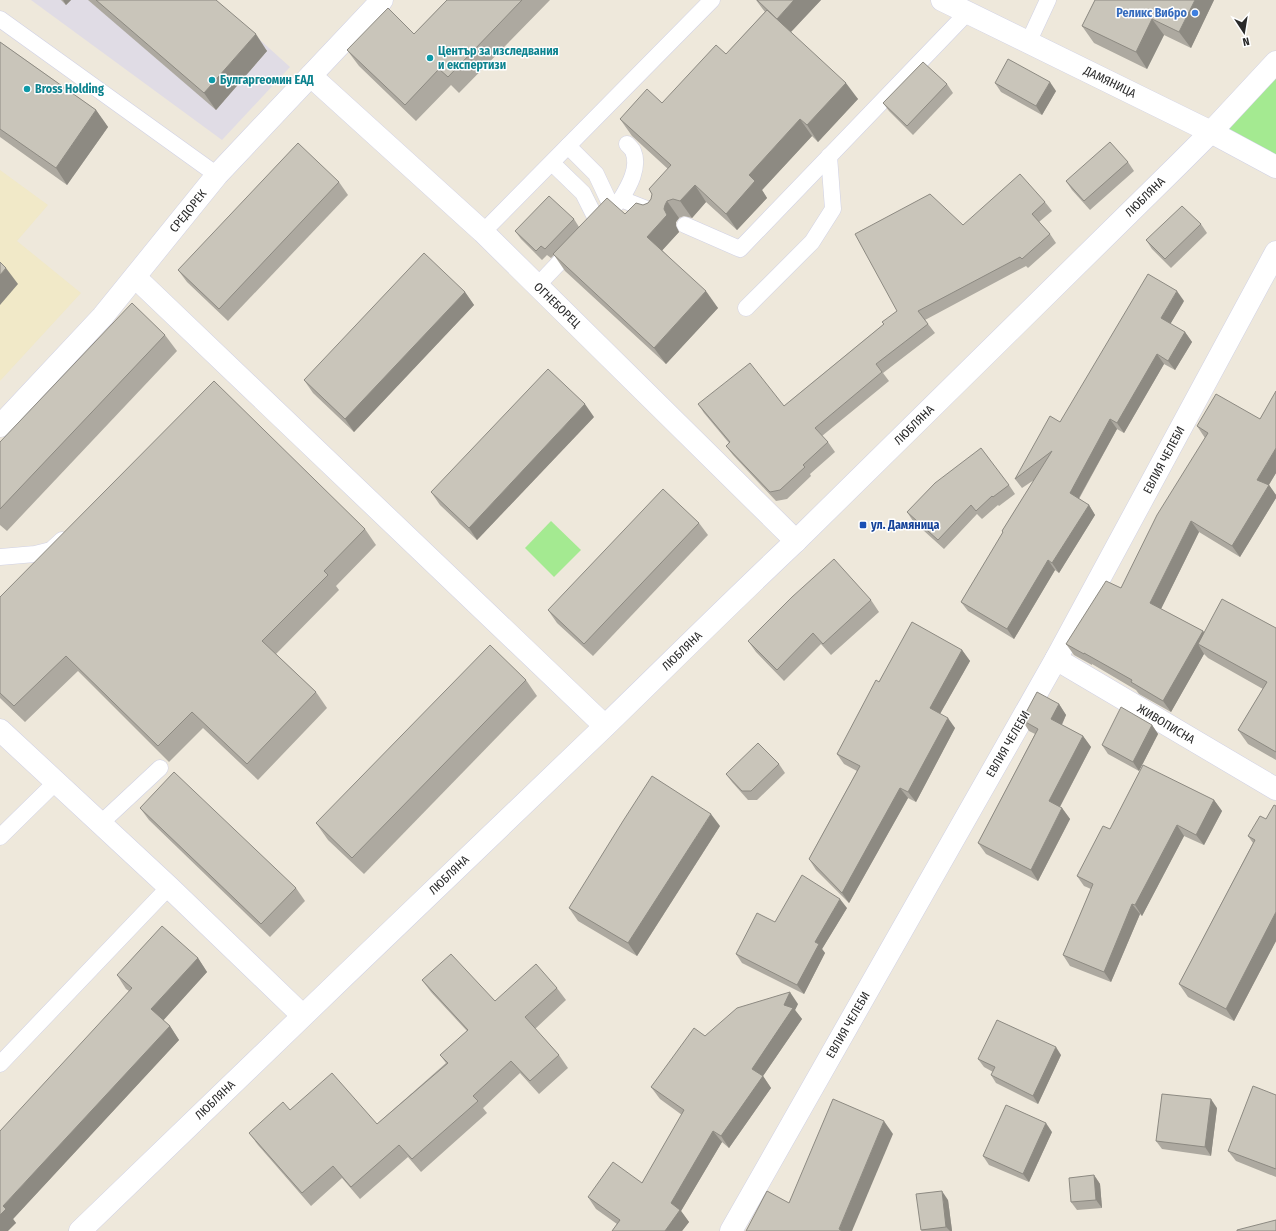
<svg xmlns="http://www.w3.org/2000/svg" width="1276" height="1231" font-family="'Fira Sans Condensed',sans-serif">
<rect width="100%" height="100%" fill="#eee8db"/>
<path fill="#e0dce5" d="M31,0H216L290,67L222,140Z"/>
<path fill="#f1e9c8" d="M0,170L48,205L17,241L81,293L0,381Z"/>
<g fill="#a4ea91">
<path d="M1276,62V167L1211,132Z"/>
<path d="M551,521L581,550L554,577L525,548Z"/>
</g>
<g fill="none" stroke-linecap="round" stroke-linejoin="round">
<defs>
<g id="service">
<path d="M0,19L217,175"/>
<path d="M1028,43L1048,0"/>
<path d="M568,146L596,174L612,208"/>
<path d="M552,163L583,193L598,223"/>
<path d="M621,199C629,186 640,167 633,151C632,149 629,146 627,144"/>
<path d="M601,220L621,199L654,212"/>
<path d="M685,225L740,249L967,13"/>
<path d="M483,232L712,0"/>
<path d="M537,286L573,248"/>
<path d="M746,308L812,242L833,209L829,156"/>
<path d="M0,557L35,554L51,550L62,540"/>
<path d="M101,823L160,768"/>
<path d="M0,837L56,782"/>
<path d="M0,1064L169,887"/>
</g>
<g id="minor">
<path d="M942,0L1211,132L1276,167"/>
<path d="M311,76L483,232L796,541"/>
<path d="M135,277L605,726"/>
<path d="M0,426L103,316L217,175L382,0"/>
<path d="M1056,659L1276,789"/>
<path d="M0,730L169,887L302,1015"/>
<path d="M731,1231L1056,659L1276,252"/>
</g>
<path id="tertiary" d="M80,1231C253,1063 428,896 602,729C667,666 731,602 796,541L1179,164L1211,132L1276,62"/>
</defs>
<use href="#service" stroke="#d0d1e5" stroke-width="17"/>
<use href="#minor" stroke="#d0d1e5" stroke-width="23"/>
<use href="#tertiary" stroke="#d0d1e5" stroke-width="23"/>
<use href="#service" stroke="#fff" stroke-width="16"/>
<use href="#minor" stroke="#fff" stroke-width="22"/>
<use href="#tertiary" stroke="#fff" stroke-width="22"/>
</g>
<g fill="#ada9a0">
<path d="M61,0H71L66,5Z"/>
<path d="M88,0H216L267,51L216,110Z"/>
<path d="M447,0H550L459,93L451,85L416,121L359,66L347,50L414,34Z"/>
<path d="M756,0H821L791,32L858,99L818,142L812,136L762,190L767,198L737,230L706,202L692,218L684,216L679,218L676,222V226L679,232L662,250L718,308L666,364L565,271L554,255L551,258L547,255L542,260L521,239L515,231L574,219L579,227L625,214L648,203L651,199L668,169L632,136L620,119L662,103L726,54L765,12Z"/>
<path d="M1095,0H1214L1191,48L1164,35L1147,69L1094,43L1082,26Z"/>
<path d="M0,42L96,110L108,127L67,185L0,137Z"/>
<path d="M995,83L1056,91L1042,115L1001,92Z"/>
<path d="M947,84L953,93L913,135L889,111L883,103Z"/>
<path d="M1128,162L1134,171L1090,210L1072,190L1066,181Z"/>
<path d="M339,182L348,195L228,321L187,282L178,270Z"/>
<path d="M1045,202L1052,211L1039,222L1050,234L1056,243L1028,268L1026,266L925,320L935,333L883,373L889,381L822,436L828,442L835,452L810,474L811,476L787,499L776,501L733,455L726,446L729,443L704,413L698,404L784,406L884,324L897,311L963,225Z"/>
<path d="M1201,224L1207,233L1171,268L1152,249L1146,240Z"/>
<path d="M465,292L474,305L354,432L313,393L304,380Z"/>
<path d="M1184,301L1170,324L1185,332L1192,342L1175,370L1164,364L1124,433L1117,429L1079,499L1089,505L1095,515L1059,573L1055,570L1014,639L968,611L961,602L1003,533L1002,531L1034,480L1022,488L1015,479L1060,422Z"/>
<path d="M165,335L177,351L7,531L0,525V442Z"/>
<path d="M594,417L477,540L440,505L431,492Z"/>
<path d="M1197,426L1276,473L1269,485L1276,495V498L1240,557L1199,532L1161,609L1203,631L1204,632L1276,628V760L1248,744L1238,730L1263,689L1208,658L1204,654L1171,712L1139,694L1136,690L1092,664V665L1074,655L1066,644L1121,588L1205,438Z"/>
<path d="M1009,485L1015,494L999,506L998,505L982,519L977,514L944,549L913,521L907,512Z"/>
<path d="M699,523L708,535L593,656L557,623L548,610Z"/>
<path d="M365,529L376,545L336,586L339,590L276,654L316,692L327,708L258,780L203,728L169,762L78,671L25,722L0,698V597Z"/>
<path d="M871,600L879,612L831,655L821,644L784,681L756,652L748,641Z"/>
<path d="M962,650L970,661L940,714L955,728L916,802L908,798L849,903L816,870L809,859L857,771L844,764L837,754L879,682Z"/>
<path d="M526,680L537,696L364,874L328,840L316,823Z"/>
<path d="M1059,704L1066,715L1062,725L1083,736L1091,747L1060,807L1062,808L1070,819L1038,881L986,854L978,843L1035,734L1029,731L1022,720Z"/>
<path d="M1152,725L1158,734L1139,771L1108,754L1102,745Z"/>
<path d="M779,764L785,773L757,800H748L732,782L726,774Z"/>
<path d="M1214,800L1222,811L1204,845L1184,836L1142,916L1140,914L1111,982L1070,966L1063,955L1091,889L1084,886L1077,876L1110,829Z"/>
<path d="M1276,806V941L1234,1021L1188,997L1179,984L1253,843L1248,836L1266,819Z"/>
<path d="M140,808L296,888L305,901L270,937L149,820Z"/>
<path d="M720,826L637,956L578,921L569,908Z"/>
<path d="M847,908L822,949L825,953L804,994L742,963L736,954L775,922Z"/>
<path d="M198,958L207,972L163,1020L170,1026L179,1040L13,1219L16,1223L0,1231L129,991L126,989L117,975Z"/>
<path d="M422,980L495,1001L557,988L566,1000L535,1029L559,1055L568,1068L539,1094L520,1073L483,1108L487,1113L421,1172L408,1157L360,1199L342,1178L311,1206L258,1145L249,1133L377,1124L446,1063L440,1055L467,1031L431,992Z"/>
<path d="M798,1004L795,1010L802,1019L763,1076L771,1088L729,1148L722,1142L681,1211L689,1222L682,1231H612L617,1224L596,1209L588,1197L642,1183L682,1115L660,1099L651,1087L705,1036Z"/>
<path d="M1061,1055L1038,1104L996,1083L991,1075L993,1072L984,1067L978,1059Z"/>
<path d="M1276,1095V1177L1236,1161L1228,1151Z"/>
<path d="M1217,1108L1211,1156L1162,1149L1156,1141Z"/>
<path d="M1052,1132L1029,1182L989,1165L983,1156Z"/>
<path d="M1094,1175L1100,1184L1102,1208L1077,1210L1071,1202Z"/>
<path d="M948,1200L952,1231H922L921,1230Z"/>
</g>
<g fill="#8d8a82">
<path d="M63,0H71L66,5Z"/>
<path d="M794,0H821L788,35L777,19Z"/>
<path d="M1195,0H1214L1191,48L1179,32Z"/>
<path d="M1152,19L1164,35L1147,69L1136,52Z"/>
<path d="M256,34L267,51L216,110L204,93Z"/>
<path d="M1050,82L1056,91L1042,115L1036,106Z"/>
<path d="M846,83L858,99L818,142L807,125Z"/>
<path d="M96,110L108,127L67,185L56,168Z"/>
<path d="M800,119L812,136L762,190L767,198L737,230L726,214L749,175Z"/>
<path d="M695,185L706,202L692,218L680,201Z"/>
<path d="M667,201L679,218L676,222V226L679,232L659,254L647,237L664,209L665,205Z"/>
<path d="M6,268L18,284L0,305V275Z"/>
<path d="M706,291L718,308L666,364L654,348Z"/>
<path d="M1177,291L1184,301L1168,328L1161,318Z"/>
<path d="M465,292L474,305L354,432L345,419Z"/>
<path d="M1185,332L1192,342L1175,370L1168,361Z"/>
<path d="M1157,354L1164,364L1124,433L1117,423Z"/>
<path d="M585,404L594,417L477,540L469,528Z"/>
<path d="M1110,419L1117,429L1076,503L1070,493Z"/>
<path d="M1276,448V473L1265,491L1257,480Z"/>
<path d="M1269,485L1276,495V498L1240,557L1232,546Z"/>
<path d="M1089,505L1095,515L1059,573L1052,563Z"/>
<path d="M1191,521L1199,532L1158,615L1150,603Z"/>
<path d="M1048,560L1055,570L1014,639L1007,629Z"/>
<path d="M1203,631L1211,642L1198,644L1204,654L1171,712L1163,701Z"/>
<path d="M962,650L970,661L937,719L930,708Z"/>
<path d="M1059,704L1066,715L1059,730L1051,719Z"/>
<path d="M948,718L955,728L916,802L908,792Z"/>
<path d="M1152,725L1158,734L1139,771L1133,762Z"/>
<path d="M1083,736L1091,747L1057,812L1049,801Z"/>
<path d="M900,788L908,798L849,903L842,893Z"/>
<path d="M1214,800L1222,811L1204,845L1196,835Z"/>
<path d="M1062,808L1070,819L1038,881L1031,870Z"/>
<path d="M711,814L720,826L637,956L628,943Z"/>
<path d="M1177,825L1184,836L1142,916L1135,905Z"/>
<path d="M840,899L847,908L822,949L825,953L804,994L797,985L815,942Z"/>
<path d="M1132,904L1140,914L1111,982L1104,972Z"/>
<path d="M1276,912V941L1234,1021L1226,1009Z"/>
<path d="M198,958L207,972L161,1023L151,1009Z"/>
<path d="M790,992L798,1004L795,1010L802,1019L763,1076L771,1088L729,1148L721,1136L752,1069Z"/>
<path d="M170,1026L179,1040L13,1219L16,1223L8,1231H0V1215L3,1206Z"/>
<path d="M1056,1047L1061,1055L1038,1104L1033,1096Z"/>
<path d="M1211,1099L1217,1108L1211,1156L1205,1147Z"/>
<path d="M884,1121L893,1134L852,1231H840L839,1229Z"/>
<path d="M1046,1123L1052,1132L1029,1182L1023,1174Z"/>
<path d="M713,1131L722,1142L681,1211L689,1222L682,1231H665L671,1203Z"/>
<path d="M1094,1175L1100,1184L1102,1208L1096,1200Z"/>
<path d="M942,1191L948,1200L952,1231H950L946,1227Z"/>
</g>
<g fill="#c9c5ba" stroke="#8d8a82">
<path d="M96,0H216L256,34L204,93Z"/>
<path d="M447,0H522L448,77L439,69L405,105L347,50L388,8L414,34Z"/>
<path d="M757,0H794L777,19Z"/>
<path d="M1095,0H1195L1179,32L1152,19L1136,52L1082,26Z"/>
<path d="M767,10L846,83L807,125L800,119L749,175L755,181L726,214L695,185L680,201L673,199L667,201L665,205L664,209L667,215L647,237L706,291L654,348L553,254L607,198L625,214L636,203L643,205L648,203L651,199L652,194L649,189L671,165L620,119L647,89L662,103L716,45L726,54Z"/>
<path d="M0,42L96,110L56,168L0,129Z"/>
<path d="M1008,59L1050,82L1036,106L995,83Z"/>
<path d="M923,62L947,84L907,126L883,103Z"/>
<path d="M1110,142L1128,162L1084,201L1066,181Z"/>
<path d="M298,143L339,182L219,309L178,270Z"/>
<path d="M1020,174L1045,202L1032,214L1050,234L1022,259L1020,257L918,311L928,324L876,364L882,372L815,428L828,442L803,465L805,467L780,490L770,492L726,446L730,442L698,404L750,363L784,406L884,324L882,322L897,311L855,234L930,194L963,225Z"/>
<path d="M549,196L574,219L545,249L541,246L536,251L515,231Z"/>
<path d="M1182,206L1201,224L1165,259L1146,240Z"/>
<path d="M424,253L465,292L345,419L304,380Z"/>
<path d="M0,262L6,268L0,275Z"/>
<path d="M1148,274L1177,291L1161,318L1185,332L1168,361L1157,354L1117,423L1110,419L1070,493L1089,505L1052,563L1048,560L1007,629L961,602L1003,532L1002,531L1052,451L1015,479L1050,416L1060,422Z"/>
<path d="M132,303L165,335L0,509V442Z"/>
<path d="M548,369L585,404L469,528L431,492Z"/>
<path d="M214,381L365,529L324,571L328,575L262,641L316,692L247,764L192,712L158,746L66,656L14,706L0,693V597Z"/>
<path d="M1276,391V448L1257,480L1269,485L1232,546L1191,521L1150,603L1203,631L1163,701L1131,682L1132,680L1084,653V654L1066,644L1106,581L1121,588L1157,515L1208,433L1197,426L1216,394L1260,419Z"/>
<path d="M981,448L1009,485L993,497L992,496L976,511L971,505L938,540L907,512L935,483Z"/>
<path d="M663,489L699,523L584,644L548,610Z"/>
<path d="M834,559L871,600L823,644L813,633L777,670L748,641L792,597Z"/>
<path d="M1222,599L1276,628V752L1238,730L1267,682L1198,644Z"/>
<path d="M912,622L962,650L930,708L948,718L908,792L900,788L842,893L809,859L860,766L837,754L876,680L879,682Z"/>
<path d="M490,645L526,680L352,858L316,823Z"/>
<path d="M1037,692L1059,704L1051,719L1083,736L1049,801L1062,808L1031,870L978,843L1038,729L1022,720Z"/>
<path d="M1121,707L1152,725L1133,762L1102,745Z"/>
<path d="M758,743L779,764L751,791H742L726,774Z"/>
<path d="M1143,765L1214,800L1196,835L1177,825L1135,905L1132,904L1104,972L1063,955L1093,884L1077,876L1103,826L1110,829Z"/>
<path d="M174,772L296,888L261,924L140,808Z"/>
<path d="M652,776L711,814L628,943L569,908L623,821Z"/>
<path d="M1274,805L1276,806V912L1226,1009L1179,984L1255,840L1248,836L1260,816L1266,819Z"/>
<path d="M802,875L840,899L815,942L819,944L797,985L736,954L757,913L775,922Z"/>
<path d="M162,926L198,958L151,1009L170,1026L3,1206L6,1209L0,1215V1131L132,988L117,975Z"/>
<path d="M451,954L495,1001L536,964L557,988L525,1017L559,1055L530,1081L511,1061L473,1096L478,1101L412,1159L399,1145L351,1187L333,1166L302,1193L249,1133L283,1102L290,1110L332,1073L377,1124L448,1063L440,1055L468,1030L422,980Z"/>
<path d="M790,992L784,1005L793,1008L752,1069L763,1076L721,1136L713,1131L671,1203L680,1210L665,1231H612L620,1220L588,1197L613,1162L642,1183L684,1110L651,1087L694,1028L705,1036L737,1008Z"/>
<path d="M997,1020L1056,1047L1033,1096L991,1075L995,1067L978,1059Z"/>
<path d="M1253,1086L1276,1095V1169L1228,1151Z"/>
<path d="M1162,1094L1211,1099L1205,1147L1156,1141Z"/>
<path d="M833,1099L884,1121L839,1229L842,1231H746L767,1191L789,1203Z"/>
<path d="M1006,1105L1046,1123L1023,1174L983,1156Z"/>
<path d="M1094,1175L1096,1200L1071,1202L1069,1178Z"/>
<path d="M942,1191L946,1227L921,1230L916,1194Z"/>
<path d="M1276,1220V1231H1237V1230Z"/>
</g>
<circle fill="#3f7fe0" stroke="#fff" stroke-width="1.5" cx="1195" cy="13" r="4"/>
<g fill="#0f9aa8" stroke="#fff" stroke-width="1.5">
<circle cx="430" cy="58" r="4"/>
<circle cx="212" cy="80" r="4"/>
<circle cx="27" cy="89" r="4"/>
</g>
<rect fill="#1a4fb4" stroke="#fff" stroke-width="1.5" x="859" y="521" width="8" height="8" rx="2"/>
<g text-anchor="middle" stroke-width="3" stroke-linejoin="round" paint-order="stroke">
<g font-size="12" font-weight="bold" fill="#366cbe" stroke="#fff" text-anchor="end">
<text x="1187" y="17">Реликс Вибро</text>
</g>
<g font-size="12" font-weight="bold" fill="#0d838f" stroke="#fff" text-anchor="start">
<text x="438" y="55">Център за изследвания<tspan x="438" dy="14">и експертизи</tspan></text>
<text x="220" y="84">Булгаргеомин ЕАД</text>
<text x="35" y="93">Bross Holding</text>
</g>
<g font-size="12" fill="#2a2a2a" stroke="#fff">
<text transform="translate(1110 82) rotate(26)" y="4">ДАМЯНИЦА</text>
<text transform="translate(1145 197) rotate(-45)" y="4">ЛЮБЛЯНА</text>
<text transform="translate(188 211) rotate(-51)" y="4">СРЕДОРЕК</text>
<text transform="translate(557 305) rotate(44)" y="4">ОГНЕБОРЕЦ</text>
<text transform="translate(914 425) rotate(-45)" y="4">ЛЮБЛЯНА</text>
<text transform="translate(1164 460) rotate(-62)" y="4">ЕВЛИЯ ЧЕЛЕБИ</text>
<text transform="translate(682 651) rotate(-44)" y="4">ЛЮБЛЯНА</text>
<text transform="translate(1166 724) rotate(31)" y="4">ЖИВОПИСНА</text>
<text transform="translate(1008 744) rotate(-60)" y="4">ЕВЛИЯ ЧЕЛЕБИ</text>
<text transform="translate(449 875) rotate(-44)" y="4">ЛЮБЛЯНА</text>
<text transform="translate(848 1025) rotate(-60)" y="4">ЕВЛИЯ ЧЕЛЕБИ</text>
<text transform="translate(215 1100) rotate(-44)" y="4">ЛЮБЛЯНА</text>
</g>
<g font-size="12" font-weight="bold" fill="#164399" stroke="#fff" text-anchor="start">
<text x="871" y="529">ул. Дамяница</text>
</g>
</g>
<g transform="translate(1244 32) rotate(168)" stroke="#ffffff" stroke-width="3" paint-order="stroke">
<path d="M0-3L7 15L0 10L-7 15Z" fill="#2a2a2a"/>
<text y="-6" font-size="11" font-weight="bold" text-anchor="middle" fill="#2a2a2a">N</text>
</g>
</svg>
